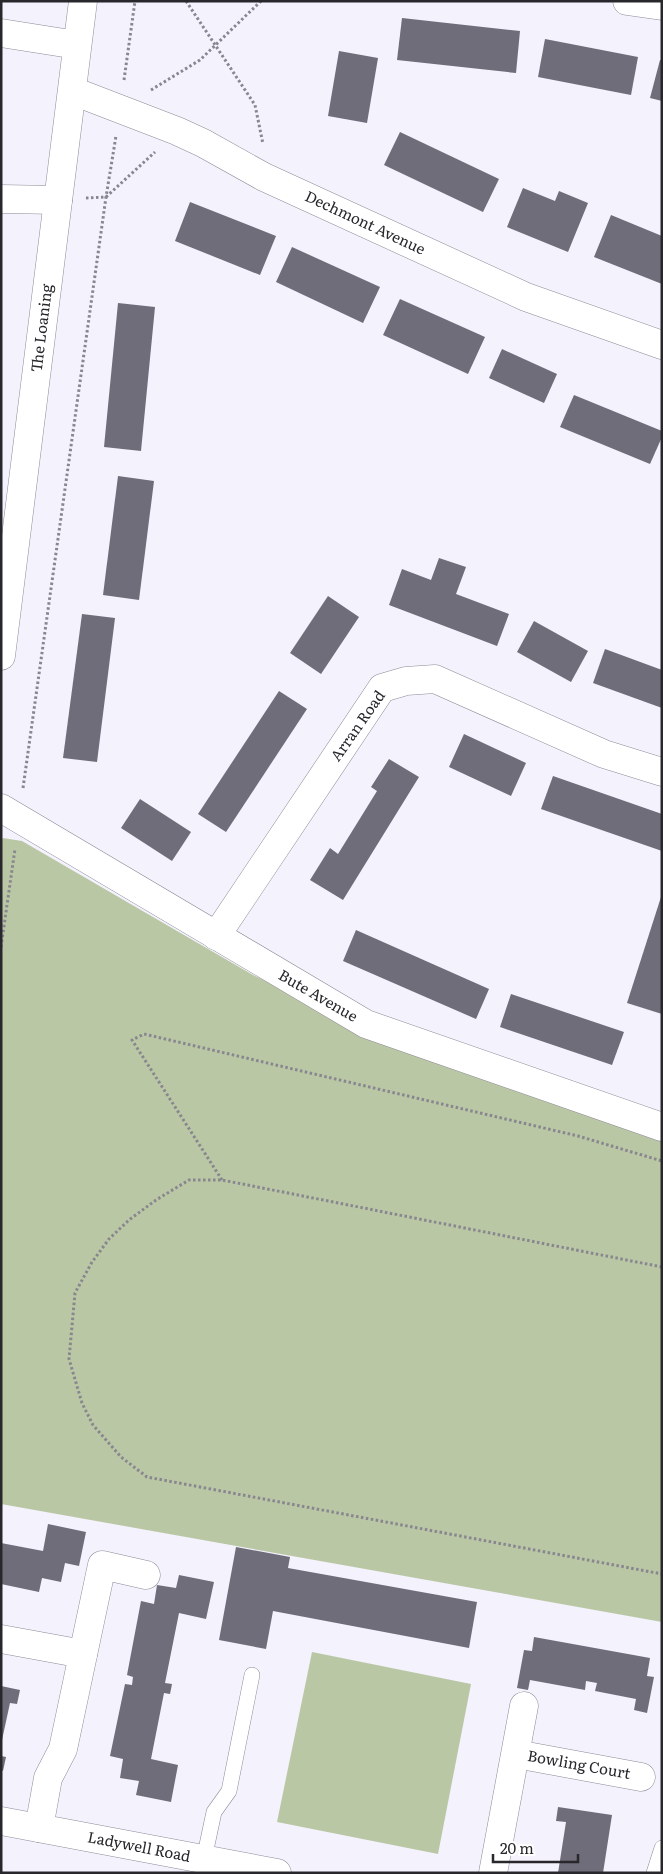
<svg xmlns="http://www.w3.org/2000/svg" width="663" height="1874" font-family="Literata,serif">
<rect width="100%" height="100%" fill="#f4f2fd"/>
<g fill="#bac7a5">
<path d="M3,838L22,841L253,975L424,1053L662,1126V1622L1,1504V840Z"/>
<path d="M312,1652L471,1684L438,1854L277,1822Z"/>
</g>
<g fill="#6f6d79">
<path d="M402,18L520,31L516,73L397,60Z"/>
<path d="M545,39L638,57L631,95L538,77Z"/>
<path d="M339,51L378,58L367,123L328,116Z"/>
<path d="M660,60H662V101L650,98Z"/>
<path d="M400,132L499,179L483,212L384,165Z"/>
<path d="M523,188L555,201L559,191L588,203L568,252L507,227Z"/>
<path d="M190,202L276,236L260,275L175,241Z"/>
<path d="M611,215L662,236V284L594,257Z"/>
<path d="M292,247L380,287L363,323L276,282Z"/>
<path d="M400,299L485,337L468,374L383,335Z"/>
<path d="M118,303L155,307L141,451L104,447Z"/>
<path d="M502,349L557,374L544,403L489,378Z"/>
<path d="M574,395L662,431V437L650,464L560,427Z"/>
<path d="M118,476L154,481L139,600L103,595Z"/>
<path d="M439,558L466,567L456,594L509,614L497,646L389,605L402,569L431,580Z"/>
<path d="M328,596L359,617L321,674L290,653Z"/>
<path d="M82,614L115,618L97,762L63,758Z"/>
<path d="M534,621L588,651L571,682L517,652Z"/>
<path d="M605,649L662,670V708L593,683Z"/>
<path d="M279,691L307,709L226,832L198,814Z"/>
<path d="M464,734L526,763L511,796L449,767Z"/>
<path d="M389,759L419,777L343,900L310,880L330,848L338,854L377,791L371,787Z"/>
<path d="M553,776L662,814V851L541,809Z"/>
<path d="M140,799L191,832L172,861L121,828Z"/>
<path d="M661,897H662V1014L627,1003Z"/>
<path d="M356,930L489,989L476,1019L343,961Z"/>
<path d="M511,994L624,1032L612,1065L500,1027Z"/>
<path d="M48,1524L86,1532L79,1566L65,1563L61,1582L42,1578L39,1592L1,1584V1543L43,1551Z"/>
<path d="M236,1547L290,1557L288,1568L477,1602L469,1648L273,1611L266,1649L219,1640Z"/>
<path d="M179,1575L214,1582L206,1619L179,1613L165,1683L172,1684L170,1694L164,1693L151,1759L178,1765L171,1802L136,1795L139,1781L120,1778L123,1759L110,1756L125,1684L132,1685L133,1677L127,1675L141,1601L154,1604L157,1585L176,1588Z"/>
<path d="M534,1637L650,1658L647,1676L654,1677L647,1713L634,1710L636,1699L595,1691L597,1683L586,1681L585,1690L530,1680L528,1690L517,1688L524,1650L532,1651Z"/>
<path d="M1,1686L20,1690L17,1704L10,1703L2,1740Z"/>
<path d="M1,1756L6,1757L3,1771L1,1770Z"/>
<path d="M558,1807L612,1815L603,1873H558L566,1822L556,1821Z"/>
</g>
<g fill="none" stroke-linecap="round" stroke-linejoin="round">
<defs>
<g id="lane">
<path d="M204,1859L214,1812L229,1791L252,1675"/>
<path d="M654,1873L662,1848"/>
</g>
<g id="street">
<path d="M627,1L662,6"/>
<path d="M1,33L77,45"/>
<path d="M73,91L177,131L203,143L264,177L526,297L662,345"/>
<path d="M1,199L58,200"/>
<path d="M1,808L366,1024L662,1127"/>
<path d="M216,936L382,688L406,681L435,679L604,754L662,772"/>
<path d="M1,1639L83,1654"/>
<path d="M516,1754L641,1777"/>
<path d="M1,1821L277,1873"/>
<path d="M39,1828L48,1778L63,1749L102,1565L146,1575"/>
<path d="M493,1873L524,1706"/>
</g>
<path id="secondary" d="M1,656L83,1"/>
</defs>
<use href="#lane" stroke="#8d8b97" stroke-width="16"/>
<use href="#street" stroke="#8d8b97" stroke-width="29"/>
<use href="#secondary" stroke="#8d8b97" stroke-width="29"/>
<g stroke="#88868e" stroke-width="3" stroke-dasharray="2.5 2.5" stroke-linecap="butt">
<path d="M186,1L255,105L263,144"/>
<path d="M124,80L135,1"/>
<path d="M151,90L200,60L261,1"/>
<path d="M86,198L106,197L155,152"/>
<path d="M23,788L106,197L116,136"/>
<path d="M1,947L15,849"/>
<path d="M222,1180L132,1040L144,1034L578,1136L662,1161"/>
<path d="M662,1267L222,1180H189L156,1200L129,1220L109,1239L92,1262L75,1293L69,1359L82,1403L93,1425L121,1457L147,1477L662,1574"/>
</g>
<use href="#lane" stroke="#fff" stroke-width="15"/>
<use href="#street" stroke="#fff" stroke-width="28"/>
<use href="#secondary" stroke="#fff" stroke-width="28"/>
</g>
<g text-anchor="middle" stroke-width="5" stroke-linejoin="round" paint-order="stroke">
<g font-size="15" fill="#28272c" stroke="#fff">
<text transform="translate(365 223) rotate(25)" y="5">Dechmont Avenue</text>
<text transform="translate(42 328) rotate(-83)" y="5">The Loaning</text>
<text transform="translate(358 726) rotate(-55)" y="5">Arran Road</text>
<text transform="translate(318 996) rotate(30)" y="5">Bute Avenue</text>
<text transform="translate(579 1765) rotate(10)" y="5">Bowling Court</text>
<text transform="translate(139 1847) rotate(11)" y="5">Ladywell Road</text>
</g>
</g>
<rect width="663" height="1874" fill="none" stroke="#28272c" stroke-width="5"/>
<path d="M493 1854v8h85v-8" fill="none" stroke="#28272c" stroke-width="2.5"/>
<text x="500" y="1854" font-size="15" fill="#28272c" stroke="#ffffff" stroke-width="4" paint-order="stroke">20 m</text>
</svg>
